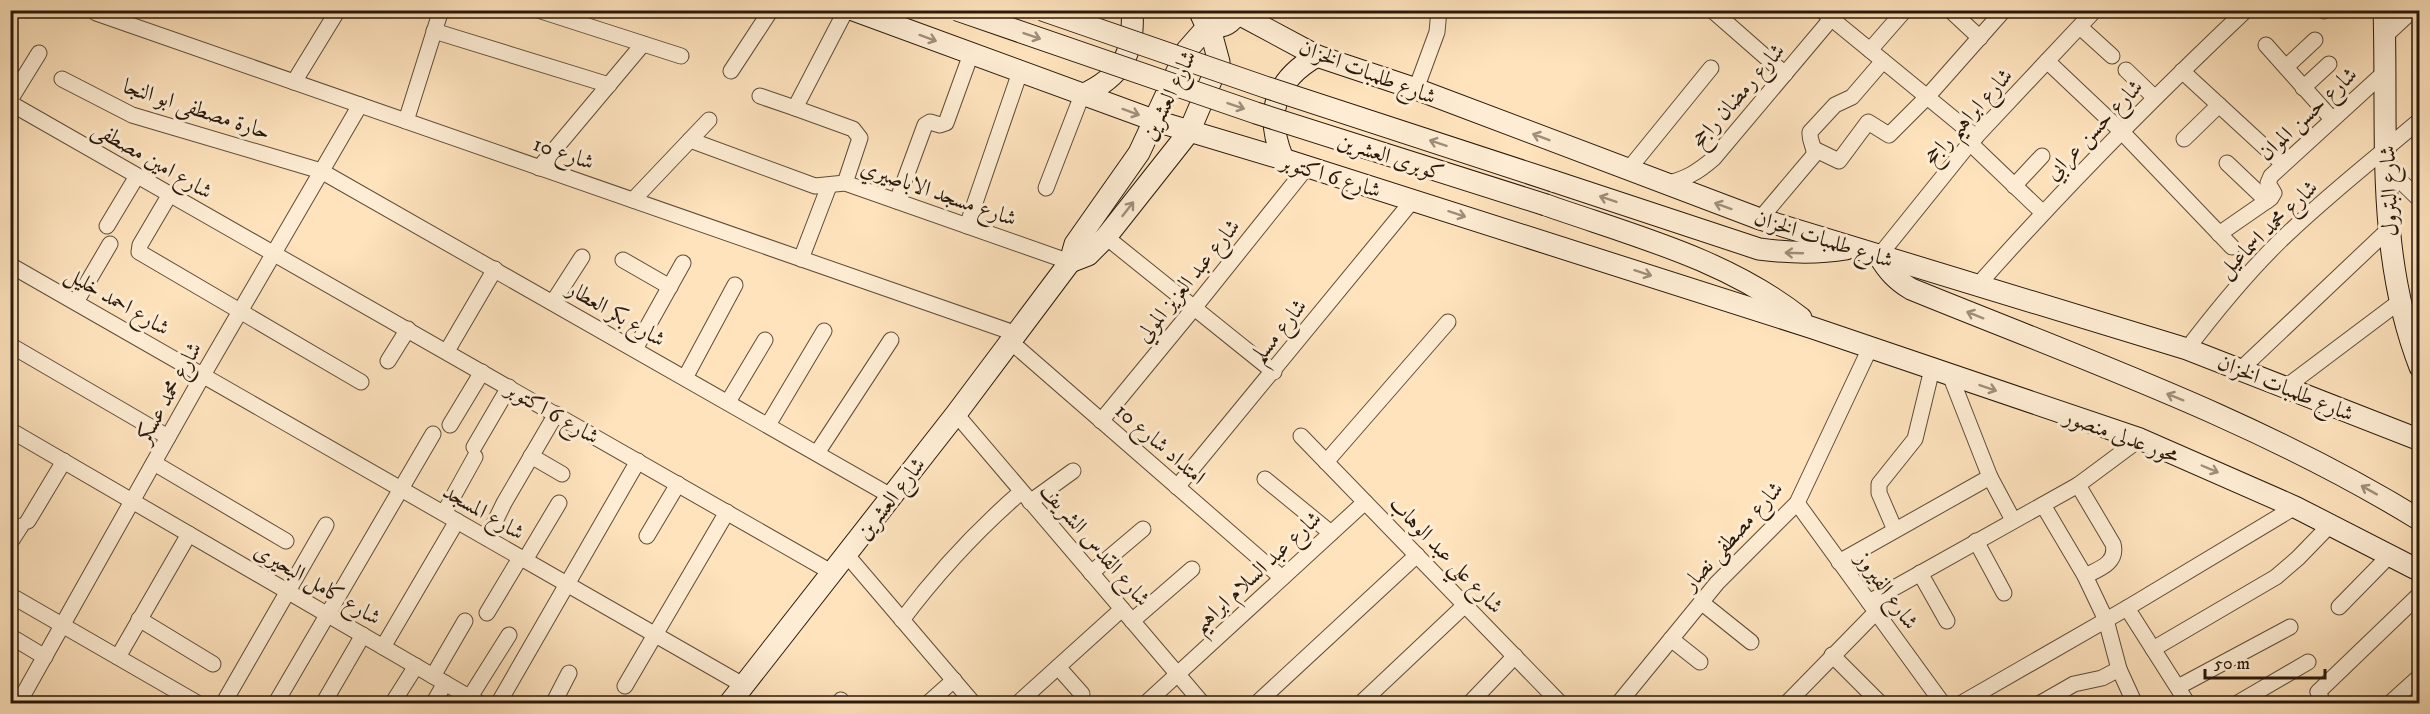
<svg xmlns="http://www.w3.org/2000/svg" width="2430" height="714" font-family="'IM FELL DW Pica',Amiri,serif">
<rect width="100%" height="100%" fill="#fee3bd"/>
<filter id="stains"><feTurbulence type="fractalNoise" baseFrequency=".00333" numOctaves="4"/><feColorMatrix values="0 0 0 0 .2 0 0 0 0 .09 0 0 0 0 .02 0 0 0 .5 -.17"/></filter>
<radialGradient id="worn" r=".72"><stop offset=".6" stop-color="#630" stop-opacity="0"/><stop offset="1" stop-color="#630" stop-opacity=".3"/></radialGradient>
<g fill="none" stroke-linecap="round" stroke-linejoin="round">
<defs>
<g id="street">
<path d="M538,10L681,56"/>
<path d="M1712,10L1785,74"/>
<path d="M1821,10L1976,137"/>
<path d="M1950,10L1980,38"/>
<path d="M2324,10V11"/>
<path d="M96,13L1017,334"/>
<path d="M2080,27L2112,56"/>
<path d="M434,31L609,85"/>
<path d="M2385,36L2413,10"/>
<path d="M2266,45L2332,119"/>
<path d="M1870,50L1905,10"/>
<path d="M2047,61L2121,131L2232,247"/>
<path d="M2286,67L2315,40"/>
<path d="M2126,70L2154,97"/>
<path d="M731,71L771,10"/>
<path d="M2182,71L2283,164"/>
<path d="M62,79L132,115L321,171L891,496"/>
<path d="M294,82L338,10"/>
<path d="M2303,88L2329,64"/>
<path d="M1416,89L1437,32L1439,10"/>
<path d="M760,96L795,108"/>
<path d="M10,100L39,53"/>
<path d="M10,103L831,572"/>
<path d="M406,121L441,10"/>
<path d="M2184,139L2219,105"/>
<path d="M690,140L815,186L845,183L1070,262"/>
<path d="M1970,143L2042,212"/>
<path d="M1814,149L1839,161L1868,122L1889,135L1927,97L2004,10"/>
<path d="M2227,163L2267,201"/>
<path d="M539,168L643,44"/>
<path d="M2387,168L2420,200"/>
<path d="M1628,170L1711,68"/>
<path d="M845,183L860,138L853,129L795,108L846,10"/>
<path d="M1665,184C1686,179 1698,172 1714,158L1831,19"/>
<path d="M2014,186L2042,156"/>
<path d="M1046,188L1082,95"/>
<path d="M170,194L140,245L139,252L361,382"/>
<path d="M633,200L709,120"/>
<path d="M897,201L925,125L930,122L940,125L946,123L971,54"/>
<path d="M1760,219L1814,155C1815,147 1809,141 1810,132L1835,105L1852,97L1883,61"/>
<path d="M107,226L137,176"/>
<path d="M967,226L1020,72"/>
<path d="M2219,234L2271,198L2274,193L2268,183L2271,176L2386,71"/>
<path d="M1106,237L1274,372"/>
<path d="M1879,256L1970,143L2095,10"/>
<path d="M801,259L829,186"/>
<path d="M623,260L670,287"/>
<path d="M10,265L743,685"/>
<path d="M1978,285C2063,189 2153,98 2246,10"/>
<path d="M76,302L110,244"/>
<path d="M553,302L582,257"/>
<path d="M1011,342L1282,578"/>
<path d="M10,345L168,437"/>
<path d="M635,349L683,263"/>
<path d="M2187,349C2216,311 2246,274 2280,241C2324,198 2373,160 2420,120"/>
<path d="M447,351L495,269"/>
<path d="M388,361L408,329"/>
<path d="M2241,369L2388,230"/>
<path d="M1950,375L1990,477L2013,520"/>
<path d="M685,378L735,285"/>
<path d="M2286,387L2399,302"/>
<path d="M728,402L765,340"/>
<path d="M956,414L1203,704"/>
<path d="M1101,421L1194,308L1307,167"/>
<path d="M450,425L482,372"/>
<path d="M768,425L824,331"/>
<path d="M10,430L481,704"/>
<path d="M1301,436L1561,704"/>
<path d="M474,447L509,387"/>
<path d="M817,453L891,340"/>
<path d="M531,456L562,474"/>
<path d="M1326,462L1448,322"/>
<path d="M154,463L286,541"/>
<path d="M1265,479L1331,533"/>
<path d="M2078,485L2113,544C2118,563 2099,569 2085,576"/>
<path d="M1177,487L1413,200"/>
<path d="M1030,502L1073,471"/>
<path d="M1797,503L1943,704"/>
<path d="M2043,505L2085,576L2106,620L2119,669L2135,704"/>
<path d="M444,513L475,457"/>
<path d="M28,521L64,461"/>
<path d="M1895,530L1879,493V484L1915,439L1932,369"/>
<path d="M647,536L678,484"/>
<path d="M487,538L504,503L556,414"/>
<path d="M1976,541L2004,593"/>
<path d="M10,543L21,526"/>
<path d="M846,554L974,704"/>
<path d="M525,560L559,503"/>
<path d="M1839,562L1990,477"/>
<path d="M1091,573L1143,529"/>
<path d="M1920,573L1947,621"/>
<path d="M10,595L199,704"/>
<path d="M1701,602L1751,642"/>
<path d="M1869,602L2078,485L2140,439"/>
<path d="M2339,607L2390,555"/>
<path d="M2127,608L2188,704"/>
<path d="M487,613L520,558"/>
<path d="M139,619L213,664"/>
<path d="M902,620C938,572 976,531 1021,492"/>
<path d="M1132,621L1192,569"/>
<path d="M10,636L45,657"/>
<path d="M1671,639L1700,662"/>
<path d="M383,647L457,521"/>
<path d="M2153,649L2276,577L2298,558L2330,525"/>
<path d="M1832,655L1881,704"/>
<path d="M118,657L189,534"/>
<path d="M1058,667L1082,694"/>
<path d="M433,676L465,621"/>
<path d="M625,686L727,512"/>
<path d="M2178,687L2290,627"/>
<path d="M470,697L509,635"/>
<path d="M277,701L433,434"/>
<path d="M18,704L203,375L360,105"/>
<path d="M223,704L326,525"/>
<path d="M323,704L363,635"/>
<path d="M392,704L416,666"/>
<path d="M433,704L445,683"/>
<path d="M498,704L638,461"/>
<path d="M553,704L569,673"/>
<path d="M838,704L841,700"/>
<path d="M927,704L954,680"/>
<path d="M1017,704L1122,609"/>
<path d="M1145,704L1365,502"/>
<path d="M1256,704L1417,555"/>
<path d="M1360,704L1465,605"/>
<path d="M1469,704L1515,656"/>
<path d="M1618,704L1717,583L1797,503L1870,348"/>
<path d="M1786,704L1876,612"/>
<path d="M1960,704L2127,608L2295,507"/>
<path d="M2039,704L2074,684L2102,678L2119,669"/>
<path d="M2236,704L2308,662"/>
<path d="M2316,704L2321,698L2318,692L2420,594"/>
<path d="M2389,704L2420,676"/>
</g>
<g id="secondary">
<path d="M853,10L1156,121L1283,159L1813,328L2140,439L2295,507L2420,571"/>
<path d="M1199,10L1204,21L1216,27C1227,26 1234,21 1237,10"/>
<path d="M2384,10C2388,131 2375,251 2420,367"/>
<path d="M1237,13L1317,56L1416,89L1760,219L2187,349L2420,440"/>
<path d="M1082,95C1121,77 1135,54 1132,10"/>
<path d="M1283,159C1264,113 1275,80 1317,56"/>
<path d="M1553,181L1759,249C1789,253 1816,254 1846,249"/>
<path d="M1546,205C1634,236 1726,259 1801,318"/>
<path d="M1879,256C1888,271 1896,280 1911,289C2083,359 2261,422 2420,520"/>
<path d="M1070,262L1088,255L1106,237L1189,132L1219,62L1209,25"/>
<path d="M729,704L956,414L1070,262L1075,244L1139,153L1187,50L1209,25"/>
</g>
</defs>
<use href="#street" stroke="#5f4c38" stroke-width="17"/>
<use href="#secondary" stroke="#2a190b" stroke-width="23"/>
<use href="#street" stroke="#feedd4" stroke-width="15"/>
<use href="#secondary" stroke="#feedd4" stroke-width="21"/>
<defs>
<g id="secondary-bridge">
<path d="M957,10L1256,113L1546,205"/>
<path d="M1042,10L1265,87L1553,181"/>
</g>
</defs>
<use href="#secondary-bridge" stroke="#2a190b" stroke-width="23" stroke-linecap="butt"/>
<use href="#secondary-bridge" stroke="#feedd4" stroke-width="21"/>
</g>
<defs><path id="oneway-shaft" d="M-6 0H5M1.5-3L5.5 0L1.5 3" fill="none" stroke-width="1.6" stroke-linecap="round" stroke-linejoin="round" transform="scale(1.5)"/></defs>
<g stroke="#9f8e7a">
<use href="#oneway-shaft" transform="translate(1032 36) rotate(19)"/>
<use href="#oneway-shaft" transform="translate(928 38) rotate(20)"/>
<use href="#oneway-shaft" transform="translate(1236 106) rotate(19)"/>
<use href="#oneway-shaft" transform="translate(1131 112) rotate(20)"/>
<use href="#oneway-shaft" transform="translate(1541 137) rotate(-159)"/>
<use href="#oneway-shaft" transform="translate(1438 143) rotate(-162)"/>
<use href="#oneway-shaft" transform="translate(1608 199) rotate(-161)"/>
<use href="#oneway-shaft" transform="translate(1723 206) rotate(-160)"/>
<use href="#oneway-shaft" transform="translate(1128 209) rotate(-52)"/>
<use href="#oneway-shaft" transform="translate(1457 214) rotate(18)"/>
<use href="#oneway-shaft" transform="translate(1794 253) rotate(-178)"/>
<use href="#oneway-shaft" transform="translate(1643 273) rotate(18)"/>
<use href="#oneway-shaft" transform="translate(1975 315) rotate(-158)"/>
<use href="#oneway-shaft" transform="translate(1988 388) rotate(19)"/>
<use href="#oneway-shaft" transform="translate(2175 397) rotate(-158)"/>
<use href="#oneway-shaft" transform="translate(2210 469) rotate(23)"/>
<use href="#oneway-shaft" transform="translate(2369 490) rotate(-151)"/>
</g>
<g text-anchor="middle" stroke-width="6" stroke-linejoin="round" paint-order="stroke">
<g font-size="22" fill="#2a190b" stroke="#feedd4">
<text transform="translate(1368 71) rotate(21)" y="8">شارع طلمبات الخزان</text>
<text transform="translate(1168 95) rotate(-64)" y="8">شارع العشرين</text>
<text transform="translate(1737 95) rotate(-49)" y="8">شارع رمضان راجح</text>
<text transform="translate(197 108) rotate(18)" y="8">حارة مصطفى ابو النجا</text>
<text transform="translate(2307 113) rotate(-43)" y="8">شارع حسن الموان</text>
<text transform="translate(1967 116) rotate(-48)" y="8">شارع ابراهيم راجح</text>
<text transform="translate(2093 129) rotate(-46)" y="8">شارع حسن عرابي</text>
<text transform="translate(564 152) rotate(19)" y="8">شارع 10</text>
<text transform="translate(1391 156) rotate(18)" y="8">كوبرى العشرين</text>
<text transform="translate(153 159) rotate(30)" y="8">شارع امين مصطفى</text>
<text transform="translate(1331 175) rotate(17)" y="8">شارع 6 اكتوبر</text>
<text transform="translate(2388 191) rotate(-92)" y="8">شارع البترول</text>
<text transform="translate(939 192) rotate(19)" y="8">شارع مسجد الاباصيري</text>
<text transform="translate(2267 228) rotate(-44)" y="8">شارع محمد اسماعيل</text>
<text transform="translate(1824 238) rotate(18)" y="8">شارع طلمبات الخزان</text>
<text transform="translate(1187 280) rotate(-51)" y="8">شارع عبد العزيز المولي</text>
<text transform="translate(118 300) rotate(30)" y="8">شارع احمد خليل</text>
<text transform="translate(617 313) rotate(30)" y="8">شارع بكر العطار</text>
<text transform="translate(1278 330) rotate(-51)" y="8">شارع مسلم</text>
<text transform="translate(2286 387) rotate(22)" y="8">شارع طلمبات الخزان</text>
<text transform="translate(168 392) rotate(-61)" y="8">شارع محمد عسكر</text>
<text transform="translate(553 412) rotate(30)" y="8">شارع 6 اكتوبر</text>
<text transform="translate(2122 435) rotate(20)" y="8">محور عدلى منصور</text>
<text transform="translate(1161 443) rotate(41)" y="8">امتداد شارع 10</text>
<text transform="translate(890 498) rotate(-52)" y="8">شارع العشرين</text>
<text transform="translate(484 511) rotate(30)" y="8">شارع المسجد</text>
<text transform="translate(1732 535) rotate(-48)" y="8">شارع مصطفى نصار</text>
<text transform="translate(1096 544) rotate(49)" y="8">شارع القدس الشريف</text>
<text transform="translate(1447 554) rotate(46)" y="8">شارع علي عبد الوهاب</text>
<text transform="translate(1256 571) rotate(-43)" y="8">شارع عبد السلام ابراهيم</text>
<text transform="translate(318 583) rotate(30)" y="8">شارع كامل البحيرى</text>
<text transform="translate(1888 590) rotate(54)" y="8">شارع الفيروز</text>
</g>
</g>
<rect width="2430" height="714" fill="none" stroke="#fee3bd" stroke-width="36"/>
<rect x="12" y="12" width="2406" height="690" fill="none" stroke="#2a190b" stroke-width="3"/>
<rect x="18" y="18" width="2394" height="678" fill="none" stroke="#2a190b" stroke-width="1.5"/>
<path d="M2205 669v9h120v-9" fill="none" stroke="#2a190b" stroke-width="3"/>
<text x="2214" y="669" font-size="18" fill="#2a190b" stroke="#feedd4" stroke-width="4.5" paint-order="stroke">50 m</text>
<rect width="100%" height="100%" filter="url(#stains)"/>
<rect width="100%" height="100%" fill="url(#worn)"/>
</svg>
